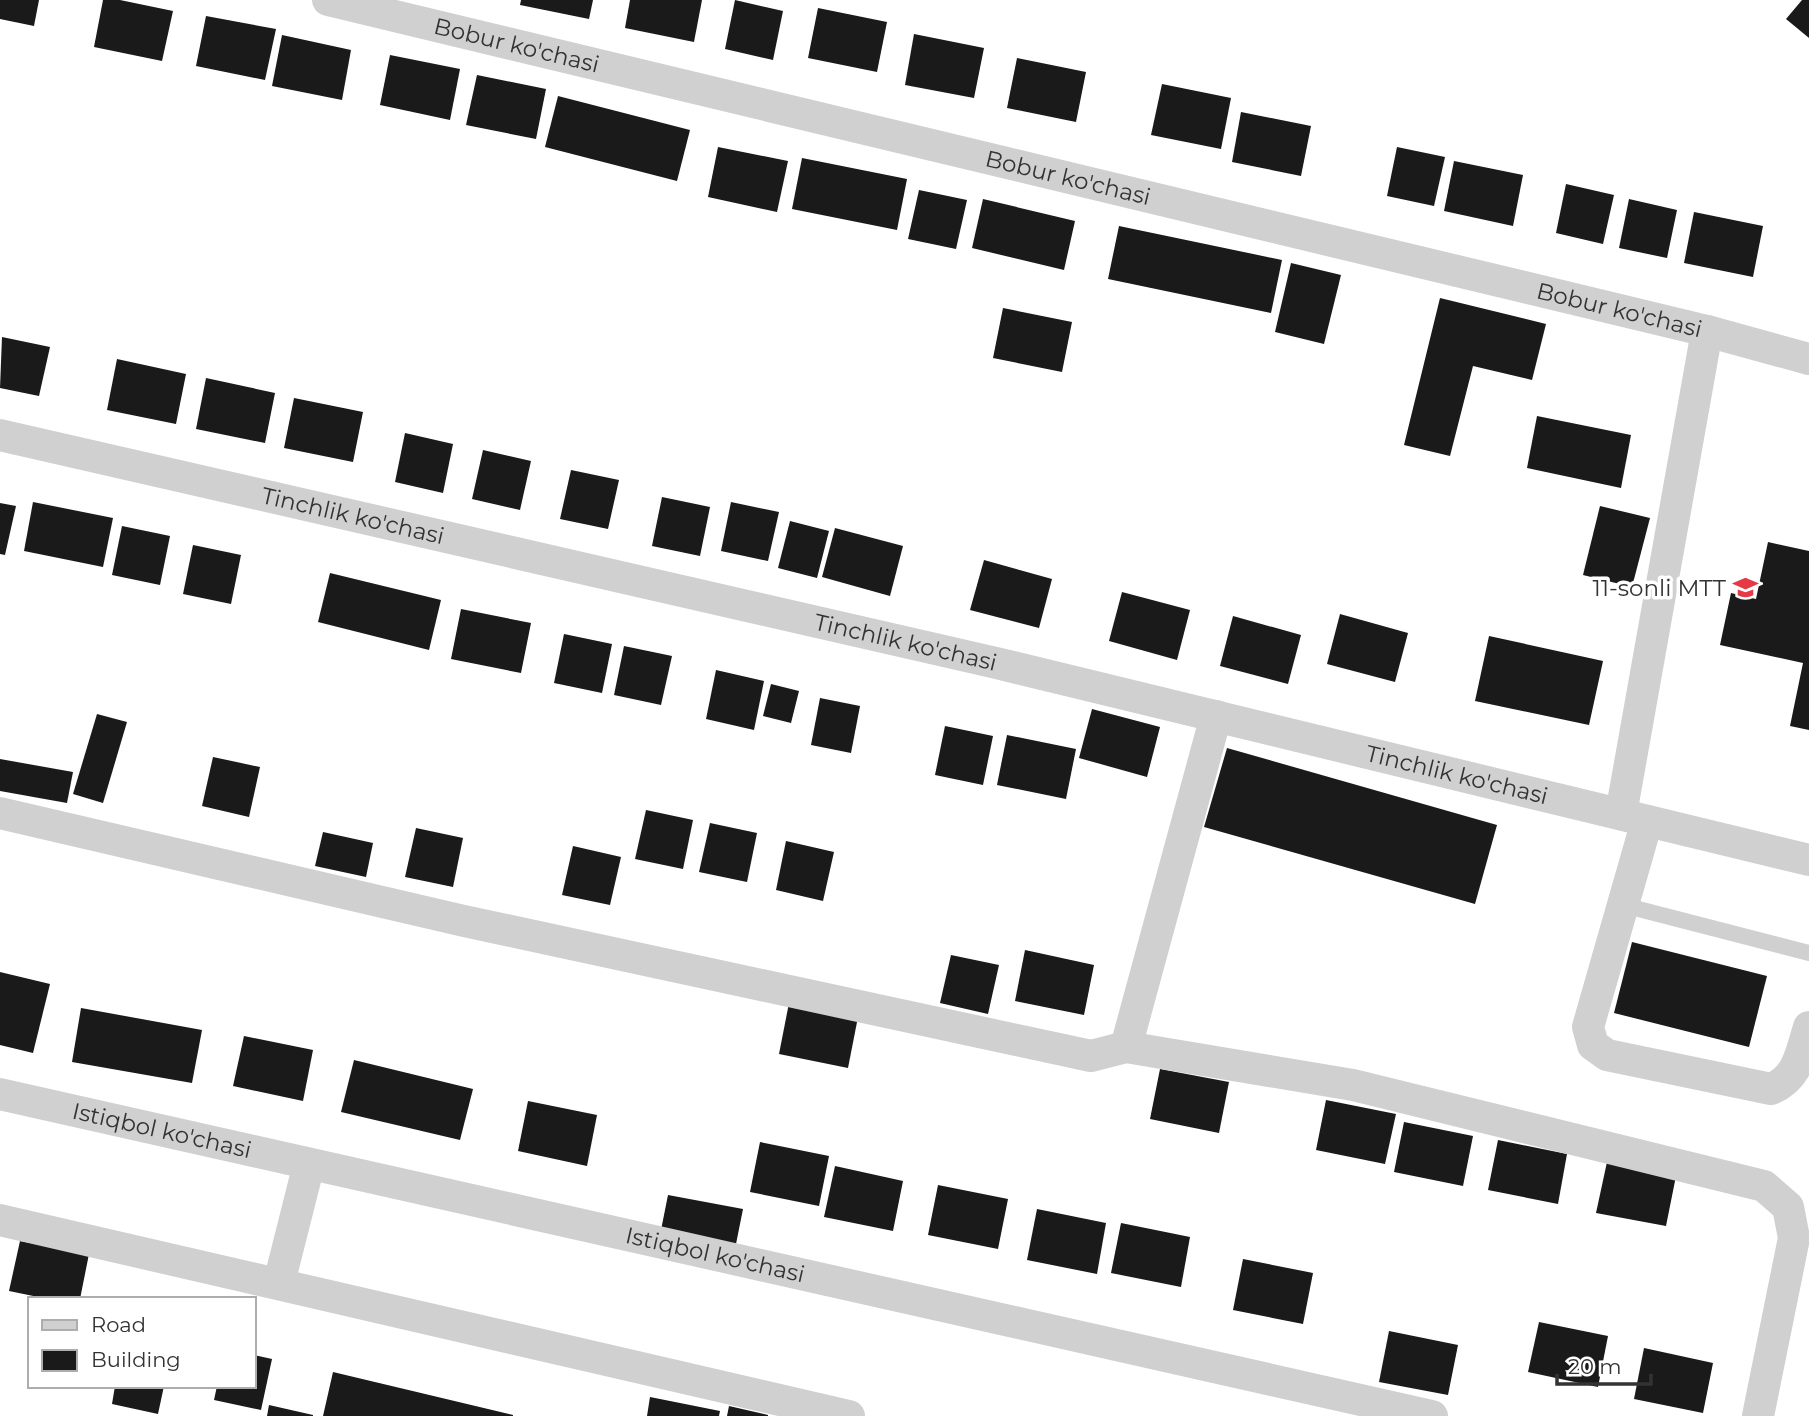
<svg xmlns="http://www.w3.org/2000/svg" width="1809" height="1416" font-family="Montserrat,sans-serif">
<rect width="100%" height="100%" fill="#fff"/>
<g fill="#1a1a1a">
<path d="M0,0H39L34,26L0,19Z"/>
<path d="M103,0H120L173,11L162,61L94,47Z"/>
<path d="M521,0H593L589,19L520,5Z"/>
<path d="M630,0H702L694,42L625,28Z"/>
<path d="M735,0L783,11L773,60L725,49Z"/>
<path d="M1802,0H1809V38L1786,19Z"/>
<path d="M818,8L887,22L877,72L808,58Z"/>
<path d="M206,16L276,29L265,80L196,66Z"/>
<path d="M914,34L984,48L974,98L905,85Z"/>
<path d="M282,35L351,50L342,100L272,86Z"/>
<path d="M390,55L460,69L450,120L380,105Z"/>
<path d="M1017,58L1086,72L1076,122L1007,108Z"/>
<path d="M477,75L546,89L536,139L466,125Z"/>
<path d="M1162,84L1231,98L1221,149L1151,135Z"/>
<path d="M558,96L690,130L677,181L545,147Z"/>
<path d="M1241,112L1311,126L1301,176L1232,162Z"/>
<path d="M718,147L788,161L777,212L708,197Z"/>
<path d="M1397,147L1445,157L1434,206L1387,196Z"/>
<path d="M802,158L907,179L897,230L792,209Z"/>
<path d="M1454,161L1523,175L1513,226L1444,211Z"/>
<path d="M1566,184L1614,195L1603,244L1556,233Z"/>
<path d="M919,190L967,200L956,249L908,239Z"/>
<path d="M983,199L1075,221L1064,270L972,248Z"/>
<path d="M1629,199L1677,210L1667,258L1619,248Z"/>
<path d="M1694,212L1763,226L1753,277L1684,263Z"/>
<path d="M1119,226L1282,260L1271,313L1108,279Z"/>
<path d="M1291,263L1341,275L1324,344L1275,332Z"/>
<path d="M1440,298L1546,324L1532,380L1473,366L1450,456L1404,445Z"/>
<path d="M1003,308L1072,322L1062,372L993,358Z"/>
<path d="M2,337L50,347L39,396L0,388Z"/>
<path d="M117,359L186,374L176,424L107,410Z"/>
<path d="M206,378L275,393L265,443L196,429Z"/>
<path d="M294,398L363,412L353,462L284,448Z"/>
<path d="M1537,416L1631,435L1621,488L1527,468Z"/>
<path d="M405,433L453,444L443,493L395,482Z"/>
<path d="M483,450L531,461L520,510L472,499Z"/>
<path d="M571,470L619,480L608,529L560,519Z"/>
<path d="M662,497L710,507L700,556L652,546Z"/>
<path d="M33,502L113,518L103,567L24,551Z"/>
<path d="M731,502L779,512L768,561L721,551Z"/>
<path d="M0,503L16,506L5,555L0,554Z"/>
<path d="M1600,506L1650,518L1632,587L1583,575Z"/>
<path d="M790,521L829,531L817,578L778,568Z"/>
<path d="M122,526L170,536L160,585L112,575Z"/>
<path d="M835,528L903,546L890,596L822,577Z"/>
<path d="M1768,542L1809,551V730L1790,726L1803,663L1720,645L1731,593L1756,599Z"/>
<path d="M193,545L241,555L231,604L183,594Z"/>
<path d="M984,560L1052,579L1039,628L970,610Z"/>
<path d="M330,573L441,600L429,650L318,622Z"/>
<path d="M1122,592L1190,610L1177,660L1109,641Z"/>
<path d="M461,609L531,623L521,673L451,659Z"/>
<path d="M1340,614L1408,633L1395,682L1327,664Z"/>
<path d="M1233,616L1301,635L1288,684L1220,666Z"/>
<path d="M564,634L612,644L602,693L554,683Z"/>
<path d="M1489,636L1603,661L1589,725L1475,701Z"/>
<path d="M624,646L672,656L661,705L614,695Z"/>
<path d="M716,670L764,681L754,730L706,719Z"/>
<path d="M771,684L799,691L791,723L763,716Z"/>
<path d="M820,698L860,706L851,753L811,745Z"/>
<path d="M1092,709L1160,727L1147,777L1079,758Z"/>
<path d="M97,714L127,722L103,803L73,794Z"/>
<path d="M945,726L993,736L983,785L935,775Z"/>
<path d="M1007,735L1076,749L1066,799L997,785Z"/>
<path d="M1227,748L1497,825L1475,904L1204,827Z"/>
<path d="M213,757L260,767L249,817L202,806Z"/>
<path d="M0,759L73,772L67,803L0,791Z"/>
<path d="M646,810L693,820L683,869L635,859Z"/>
<path d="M710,823L757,833L747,882L699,872Z"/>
<path d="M416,828L463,838L453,887L405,877Z"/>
<path d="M323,832L373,843L366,877L315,866Z"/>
<path d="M786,841L834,852L823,901L776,890Z"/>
<path d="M573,846L621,857L610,905L562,895Z"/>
<path d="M1632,942L1767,976L1749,1047L1614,1013Z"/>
<path d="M1025,950L1094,965L1084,1015L1015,1001Z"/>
<path d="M951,955L999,965L988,1014L940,1003Z"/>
<path d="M0,972L50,984L33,1053L0,1045Z"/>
<path d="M789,1003L858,1017L848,1068L779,1054Z"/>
<path d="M81,1008L202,1030L192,1083L72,1062Z"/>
<path d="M244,1036L313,1050L303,1101L233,1086Z"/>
<path d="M354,1060L473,1089L460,1140L341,1112Z"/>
<path d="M1160,1069L1229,1082L1219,1133L1150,1119Z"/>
<path d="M1326,1100L1396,1114L1385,1164L1316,1150Z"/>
<path d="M528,1101L597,1115L587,1166L518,1151Z"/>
<path d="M1404,1122L1473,1136L1463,1186L1394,1172Z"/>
<path d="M1498,1140L1567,1154L1558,1204L1488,1190Z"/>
<path d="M760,1142L829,1156L819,1206L750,1192Z"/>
<path d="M1607,1162L1676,1176L1666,1226L1596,1213Z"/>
<path d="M835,1166L903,1181L893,1231L824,1217Z"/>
<path d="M938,1185L1008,1199L998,1249L928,1235Z"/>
<path d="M668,1195L743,1209L736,1244L661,1230Z"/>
<path d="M1037,1209L1106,1223L1097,1274L1027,1260Z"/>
<path d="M1121,1223L1190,1237L1181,1287L1111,1273Z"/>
<path d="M20,1241L89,1254L80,1299H48L9,1291Z"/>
<path d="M1243,1259L1313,1273L1303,1324L1233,1310Z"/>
<path d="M1539,1322L1608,1336L1598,1387L1528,1372Z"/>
<path d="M1389,1331L1458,1345L1448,1395L1379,1382Z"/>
<path d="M1644,1348L1713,1363L1703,1413L1634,1399Z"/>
<path d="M254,1355L272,1359L261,1410L214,1400L217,1386H254Z"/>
<path d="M333,1372L513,1415V1416H323Z"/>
<path d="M115,1386H164L158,1414L112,1404Z"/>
<path d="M650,1397L720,1411L719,1416H647Z"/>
<path d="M269,1405L313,1415V1416H267Z"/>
<path d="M729,1406L768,1415V1416H727Z"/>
</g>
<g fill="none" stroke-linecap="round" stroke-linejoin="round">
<path stroke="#d0d0d0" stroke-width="16" d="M1623,905L1809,953"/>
<g stroke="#d0d0d0" stroke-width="32">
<path id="s1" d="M328,0L1707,331L1809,359"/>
<path id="s2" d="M0,435L992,662L1809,860"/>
<path d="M0,813L464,921L1091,1056L1126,1047L1353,1085L1764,1186L1788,1207L1794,1238L1758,1416"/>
<path d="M1621,814L1707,331"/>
<path d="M1647,821L1588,1027L1593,1045L1607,1055L1771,1089C1798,1078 1801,1053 1809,1027"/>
<path d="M1126,1047L1216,716"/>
<path id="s3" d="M0,1094L1432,1416"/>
<path d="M0,1220L849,1416"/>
<path d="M279,1283L309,1164"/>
</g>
</g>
<defs>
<symbol id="school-bare" viewBox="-9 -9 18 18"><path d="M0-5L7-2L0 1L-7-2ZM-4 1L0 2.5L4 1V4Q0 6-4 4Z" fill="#e63946" stroke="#fff" stroke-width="2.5" paint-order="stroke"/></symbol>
</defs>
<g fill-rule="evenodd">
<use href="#school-bare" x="1728" y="570" width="35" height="35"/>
</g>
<g text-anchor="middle" stroke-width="7" stroke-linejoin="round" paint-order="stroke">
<g font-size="23" fill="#333" stroke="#fff">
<text dy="8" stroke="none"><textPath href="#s1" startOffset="194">Bobur ko'chasi</textPath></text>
<text dy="8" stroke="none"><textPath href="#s1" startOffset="761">Bobur ko'chasi</textPath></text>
<text dy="8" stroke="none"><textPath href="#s1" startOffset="1328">Bobur ko'chasi</textPath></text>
<text dy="8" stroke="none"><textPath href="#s2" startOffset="362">Tinchlik ko'chasi</textPath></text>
<text dy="8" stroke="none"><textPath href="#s2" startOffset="929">Tinchlik ko'chasi</textPath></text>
<text dy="8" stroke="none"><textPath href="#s2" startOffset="1496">Tinchlik ko'chasi</textPath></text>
<text dy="8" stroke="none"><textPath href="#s3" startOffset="166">Istiqbol ko'chasi</textPath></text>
<text dy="8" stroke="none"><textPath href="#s3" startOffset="733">Istiqbol ko'chasi</textPath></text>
</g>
<g font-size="23" fill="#333" stroke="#fff" text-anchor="end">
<text x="1726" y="596">11-sonli MTT</text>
</g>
</g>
<rect x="28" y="1297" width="228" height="91" fill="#ffffff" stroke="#adadad" stroke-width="2"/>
<rect x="42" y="1320" width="35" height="10" fill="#d0d0d0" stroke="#adadad" stroke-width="2"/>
<text x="91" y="1332" font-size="21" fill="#333333">Road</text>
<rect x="42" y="1350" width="35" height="21" fill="#1a1a1a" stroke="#adadad" stroke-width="2"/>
<text x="91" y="1367" font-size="21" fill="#333333">Building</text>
<path d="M1557 1374v10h94v-10" fill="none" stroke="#333333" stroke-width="3.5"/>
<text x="1568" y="1374" font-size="21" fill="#333333" stroke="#ffffff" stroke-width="5" paint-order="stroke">20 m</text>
</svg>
